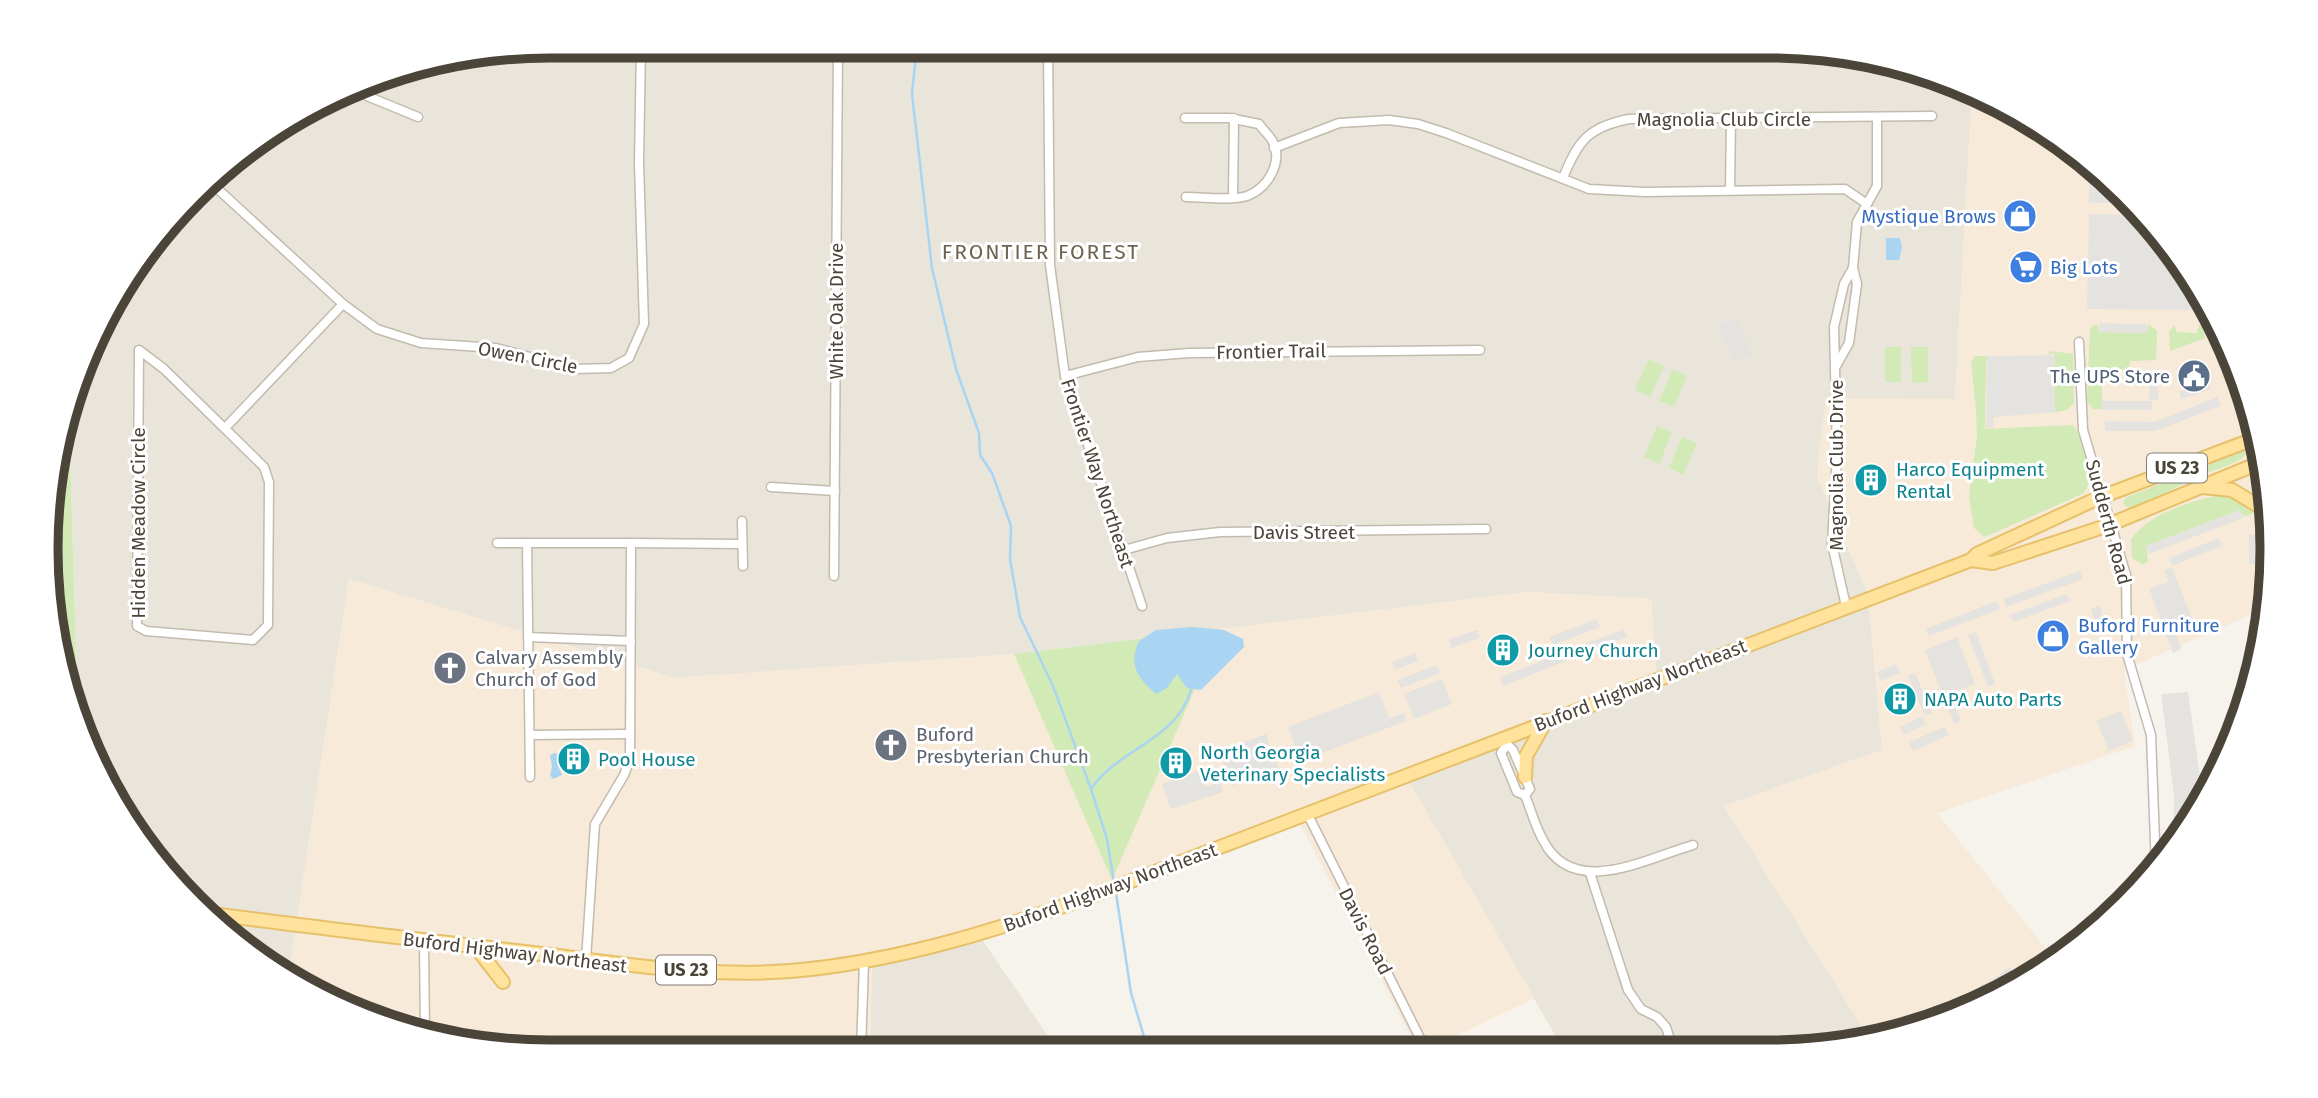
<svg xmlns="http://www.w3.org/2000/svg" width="2318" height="1098" font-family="'Fira Sans',sans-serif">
<rect width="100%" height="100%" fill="#f6f3ec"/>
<g fill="#eae5da">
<path d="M549,46H1769L1867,55L1972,89L1955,400L1826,399L1817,476L1868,594L1882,750L1724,806L1870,1039L1835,1048L1563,1049L1407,778L1656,680L1651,599L1529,592L1014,654L675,678L349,579L289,973L217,928L113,800L72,711L68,691L77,692L69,415L113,297L217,170L298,113L387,72Z"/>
<path d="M981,938L1058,1051H870L872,962Z"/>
</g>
<g fill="#f7ead8">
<path d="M1972,89L2048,130L2125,193L2187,269L2234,356L2263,450L2272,549L2267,608L2124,670L2135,746L1937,813L2055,960L1962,1014L1870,1039L1724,806L1882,750L1868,594L1817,476L1826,398L1955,399Z"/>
<path d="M349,579L675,678L1014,654L1112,879L1221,629L1529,592L1651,599L1657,680L1407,778L1534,998L1427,1050H1418L1298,820L1112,880L982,938L872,962L870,1051L549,1052L451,1043L357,1014L289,973Z"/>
</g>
<g fill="#d2eab5">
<path d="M2148,324L2157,330L2156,360L2130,361L2129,369L2102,370V409H2093L2087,401L2090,328L2097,324L2099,332L2147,333Z"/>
<path d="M2174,325L2177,332L2197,333L2199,325L2203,327L2205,338L2170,351L2169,332Z"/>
<rect x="1885" y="347" width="16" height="35"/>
<path d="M1911,347H1928V382L1912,383Z"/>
<path d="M2050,351L2073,354L2074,403L2067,410L2048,413L2054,406L2055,353L2048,355Z"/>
<path d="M1975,356H1993L1986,361L1985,429L2073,425C2083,438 2098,484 2082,494L1985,537L1974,528L1969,497L1977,435L1976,410L1971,362Z"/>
<path d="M1649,359L1664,366L1650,397L1635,390Z"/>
<path d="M1673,369L1687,376L1674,407L1659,401Z"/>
<path d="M69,415L77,692L68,691L50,615L55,451Z"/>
<path d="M1657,426L1672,432L1659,464L1644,457Z"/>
<path d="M1682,437L1697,443L1683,475L1669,468Z"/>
<path d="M2248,451C2238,467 2211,469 2194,478C2170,491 2155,499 2129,508L2123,504L2125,498L2210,464L2231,452Z"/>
<path d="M2228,494L2254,513L2244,517L2240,510L2146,546L2148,561L2143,565L2132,558L2131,540C2149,512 2197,499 2228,494Z"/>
<path d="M1221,629L1112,880L1014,654Z"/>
</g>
<g fill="#e5e3e0">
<path d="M2089,163L2125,193L2133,203H2089Z"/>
<path d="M2089,214L2143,215L2187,269L2205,302V310L2087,309Z"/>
<path d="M1737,318L1752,355L1734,362L1718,325Z"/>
<path d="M2099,323L2147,324V333L2099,332Z"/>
<path d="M2055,355V412L1994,417L1993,428H1986L1987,356Z"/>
<path d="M2150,371L2158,372V400H2149Z"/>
<path d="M2208,381L2211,389L2181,399L2179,392Z"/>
<path d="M2217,397L2221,406L2155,431H2105V421L2154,422Z"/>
<rect x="2102" y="401" width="50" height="9"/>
<path d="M2240,510L2243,518L2149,554L2146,546Z"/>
<path d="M2249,534L2258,535V564H2249Z"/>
<path d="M2219,538L2222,546L2172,566L2169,558Z"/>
<path d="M2172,568L2193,621L2174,628L2181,649L2173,653L2149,588L2168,582L2164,570Z"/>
<path d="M2080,571L2083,579L2006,607L2003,599Z"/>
<path d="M2067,594L2070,601L2013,622L2010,615Z"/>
<path d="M1997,601L2000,609L1929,636L1926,629Z"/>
<path d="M2100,606L2106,629L2097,631L2091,608Z"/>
<path d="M1597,619L1600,627L1553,645L1550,637Z"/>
<path d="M1624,629L1627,637L1503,686L1500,677Z"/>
<path d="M1477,630L1480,638L1451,648L1449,639Z"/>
<path d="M1976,632L1995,684L1988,687L1968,635Z"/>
<path d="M1957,637L1975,684L1950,693L1961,721L1954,724L1925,650Z"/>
<path d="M1415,653L1418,661L1395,670L1392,662Z"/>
<path d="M1896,664L1900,673L1881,681L1877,672Z"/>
<path d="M1437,665L1440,673L1401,688L1398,680Z"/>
<path d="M1915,673L1932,713L1925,716L1908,675Z"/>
<path d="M1442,679L1452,704L1414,719L1404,694Z"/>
<path d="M1379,692L1389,718L1404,713L1406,721L1301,761L1288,727Z"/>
<path d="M2188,692L2201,784H2210L2173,848L2174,796L2161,694Z"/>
<path d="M2121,711L2133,741L2109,751L2096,721Z"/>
<path d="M1922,716L1926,724L1904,735L1900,727Z"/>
<path d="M1945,727L1949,735L1913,751L1909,742Z"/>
<path d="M1266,734L1279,769L1231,786L1219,751Z"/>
<path d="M1199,771L1205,787L1220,782L1223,792L1171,809L1162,784Z"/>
<path d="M2010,967L2015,973L1997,986L2001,992L1959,1015L1932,1022Z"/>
</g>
<g fill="#a9d4f2">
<path d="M1886,238H1900L1902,248L1899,260H1886Z"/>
<path d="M1191,627L1224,630L1243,639L1244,647L1201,690L1187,688L1177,674L1167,688L1156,694C1138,678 1128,665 1139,641L1156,630Z"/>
<path d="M555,753L561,755L558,765L562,775L553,779L550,775L552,767L550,755Z"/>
</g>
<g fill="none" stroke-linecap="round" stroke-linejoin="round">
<g stroke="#a9d4f2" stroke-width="2.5">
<path d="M917,46L912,94L932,268L956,369L979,433L980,455L992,473L1011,526L1010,559L1020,617L1053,686L1091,789L1107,839L1114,883"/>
<path d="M1091,789C1119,748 1177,740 1191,690"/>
<path d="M1116,893L1131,993L1148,1050"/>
</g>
<defs>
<g id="street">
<path d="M1048,46L1050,265L1065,376L1142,606"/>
<path d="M350,89L418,117"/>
<path d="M1185,118H1229L1259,124C1263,130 1270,136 1273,142C1283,162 1268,188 1247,196C1230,201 1204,197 1186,197"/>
<path d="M1274,148L1339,123L1389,120L1418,124L1446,133L1589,189L1645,192L1845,189L1867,204"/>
<path d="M1563,178C1578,141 1588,127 1629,119L1932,116"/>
<path d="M209,181L343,304L377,329L421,343L496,348L575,369L611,368L629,358L644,324L639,163L641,46"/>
<path d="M216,187L274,135L279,126"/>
<path d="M1730,190L1731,119"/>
<path d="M1233,197L1234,118"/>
<path d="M2079,342L2083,430L2126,575L2127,654L2151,735L2156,868"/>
<path d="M139,350L164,369L264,467L269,482L268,625L253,640L146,631L137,626Z"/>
<path d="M1836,366L1849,343L1857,284L1853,268L1857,222L1877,186V118"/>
<path d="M1065,376L1138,357L1189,353L1480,350"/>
<path d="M225,428L343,304"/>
<path d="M771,487L835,491"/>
<path d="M742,521L743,566"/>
<path d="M497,543H631L630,760L624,775L595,824L586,960"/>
<path d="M527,543L530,777"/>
<path d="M631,543L741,544"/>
<path d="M1124,550L1167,538L1220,532L1486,529"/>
<path d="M834,576L838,46"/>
<path d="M1846,606L1832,544L1837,453L1834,327L1844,284L1853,268"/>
<path d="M528,637L631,641"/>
<path d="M530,735L630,734"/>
<path d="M1504,741L1513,750L1530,789L1525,795"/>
<path d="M1506,746L1501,753L1517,792L1525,795C1531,810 1535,826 1543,840C1573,900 1647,858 1693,845"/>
<path d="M1307,813L1426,1050"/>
<path d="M1590,873L1628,990L1641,1009L1657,1017L1666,1027L1673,1049"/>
<path d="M424,941L425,1035"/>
<path d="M861,1051L864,962"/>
</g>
<g id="primary">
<path d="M2202,487L2232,490L2265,510L2268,499"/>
<path d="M1971,560L1993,563L2106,526L2264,461"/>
<path d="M1525,777L1526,756L1546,721"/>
<path d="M205,913C317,928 430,941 542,954C631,965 721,980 811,969C908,958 1000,929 1092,896L1971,560L1977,554L2096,499L2259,437"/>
<path d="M475,946L503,982"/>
</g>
</defs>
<use href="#street" stroke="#c2bbae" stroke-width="11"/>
<use href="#primary" stroke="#e6c16a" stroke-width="16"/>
<use href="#street" stroke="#fff" stroke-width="8"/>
<use href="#primary" stroke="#ffe39c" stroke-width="12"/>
</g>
<defs>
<symbol id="shop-disc" viewBox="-11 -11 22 22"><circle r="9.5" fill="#3f7fe0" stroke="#fff"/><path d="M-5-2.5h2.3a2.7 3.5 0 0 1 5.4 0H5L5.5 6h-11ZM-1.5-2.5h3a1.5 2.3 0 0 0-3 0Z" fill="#fff"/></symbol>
<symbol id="supermarket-disc" viewBox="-11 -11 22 22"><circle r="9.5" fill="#3f7fe0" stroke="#fff"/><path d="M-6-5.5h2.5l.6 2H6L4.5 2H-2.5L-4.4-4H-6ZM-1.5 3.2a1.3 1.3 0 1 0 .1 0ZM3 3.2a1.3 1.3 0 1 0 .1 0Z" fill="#fff"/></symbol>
<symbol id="civic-disc" viewBox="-11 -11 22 22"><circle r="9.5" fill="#5c6f8a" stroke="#fff"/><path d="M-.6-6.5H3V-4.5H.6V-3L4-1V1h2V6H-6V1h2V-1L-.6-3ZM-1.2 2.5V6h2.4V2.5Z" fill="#fff"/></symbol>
<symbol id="building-disc" viewBox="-11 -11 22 22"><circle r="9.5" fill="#0f9aa8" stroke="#fff"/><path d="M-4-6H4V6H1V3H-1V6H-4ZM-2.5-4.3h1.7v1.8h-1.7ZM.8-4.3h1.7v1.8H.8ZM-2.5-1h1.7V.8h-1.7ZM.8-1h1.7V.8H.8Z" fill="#fff"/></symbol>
<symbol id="church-disc" viewBox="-11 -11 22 22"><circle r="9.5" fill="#6b7280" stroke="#fff"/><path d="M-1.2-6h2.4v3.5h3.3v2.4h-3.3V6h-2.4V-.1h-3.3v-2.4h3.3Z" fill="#fff"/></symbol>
</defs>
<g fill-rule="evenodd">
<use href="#shop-disc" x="2001" y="197" width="38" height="38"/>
<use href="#supermarket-disc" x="2007" y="248" width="38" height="38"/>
<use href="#civic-disc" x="2175" y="357" width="38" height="38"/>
<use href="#building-disc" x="1852" y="461" width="38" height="38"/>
<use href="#shop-disc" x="2034" y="617" width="38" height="38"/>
<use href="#building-disc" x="1484" y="631" width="38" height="38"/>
<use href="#church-disc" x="431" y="649" width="38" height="38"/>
<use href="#building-disc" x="1881" y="680" width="38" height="38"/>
<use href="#church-disc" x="872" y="726" width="38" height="38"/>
<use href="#building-disc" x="555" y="740" width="38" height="38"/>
<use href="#building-disc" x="1157" y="744" width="38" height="38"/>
</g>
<g text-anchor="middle" stroke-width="6" stroke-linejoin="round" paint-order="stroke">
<g fill="#fff" stroke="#817c74" stroke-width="2">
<rect x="2147" y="453.5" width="60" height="29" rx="5"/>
<rect x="656" y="955.5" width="60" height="29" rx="5"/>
</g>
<g font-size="18" font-weight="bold" fill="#4b4439">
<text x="2177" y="474">US 23</text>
<text x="686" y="976">US 23</text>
</g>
<g font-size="19" fill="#4b4439" stroke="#fff">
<text x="1724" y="126">Magnolia Club Circle</text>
<text transform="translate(836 311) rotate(-90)" y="7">White Oak Drive</text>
<text transform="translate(1271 351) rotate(-1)" y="7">Frontier Trail</text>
<text transform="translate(528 357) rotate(11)" y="7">Owen Circle</text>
<text transform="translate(1836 465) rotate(-90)" y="7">Magnolia Club Drive</text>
<text transform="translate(1098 473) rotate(72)" y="7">Frontier Way Northeast</text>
<text transform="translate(2109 522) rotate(75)" y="7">Sudderth Road</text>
<text transform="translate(138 523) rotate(-90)" y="7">Hidden Meadow Circle</text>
<text x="1304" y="539">Davis Street</text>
<text transform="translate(1640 685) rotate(-21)" y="7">Buford Highway Northeast</text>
<text transform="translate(1110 887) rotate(-20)" y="7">Buford Highway Northeast</text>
<text transform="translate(1366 931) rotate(63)" y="7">Davis Road</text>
<text transform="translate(515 952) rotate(7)" y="7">Buford Highway Northeast</text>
</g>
<g font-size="19" fill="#366cbe" stroke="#fff" text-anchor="start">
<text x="1996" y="223" text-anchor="end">Mystique Brows</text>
<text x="2050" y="274">Big Lots</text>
<text x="2078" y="632">Buford Furniture<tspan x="2078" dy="22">Gallery</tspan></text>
</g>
<g font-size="19" fill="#4e5e75" stroke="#fff" text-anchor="end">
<text x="2170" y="383">The UPS Store</text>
</g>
<g font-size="19" fill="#0d838f" stroke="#fff" text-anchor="start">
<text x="1896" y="476">Harco Equipment<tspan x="1896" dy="22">Rental</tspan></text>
<text x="1528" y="657">Journey Church</text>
<text x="1924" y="706">NAPA Auto Parts</text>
<text x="1200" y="759">North Georgia<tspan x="1200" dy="22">Veterinary Specialists</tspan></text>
<text x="598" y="766">Pool House</text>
</g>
<g font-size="19" fill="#5b616d" stroke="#fff" text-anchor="start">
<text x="475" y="664">Calvary Assembly<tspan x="475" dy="22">Church of God</tspan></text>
<text x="916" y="741">Buford<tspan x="916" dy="22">Presbyterian Church</tspan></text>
</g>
<g font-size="21" letter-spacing="2" fill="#6e6250" stroke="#fff">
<text x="1041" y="259">FRONTIER FOREST</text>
</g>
</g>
<path d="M0 0H2318V1098H0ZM549 58H1769A491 491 0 0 1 2260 549V549A491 491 0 0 1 1769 1040H549A491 491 0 0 1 58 549V549A491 491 0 0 1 549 58Z" fill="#fff" fill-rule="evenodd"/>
<path fill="none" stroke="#4b4439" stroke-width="9" d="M549 58H1769A491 491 0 0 1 2260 549V549A491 491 0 0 1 1769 1040H549A491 491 0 0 1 58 549V549A491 491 0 0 1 549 58Z"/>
</svg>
